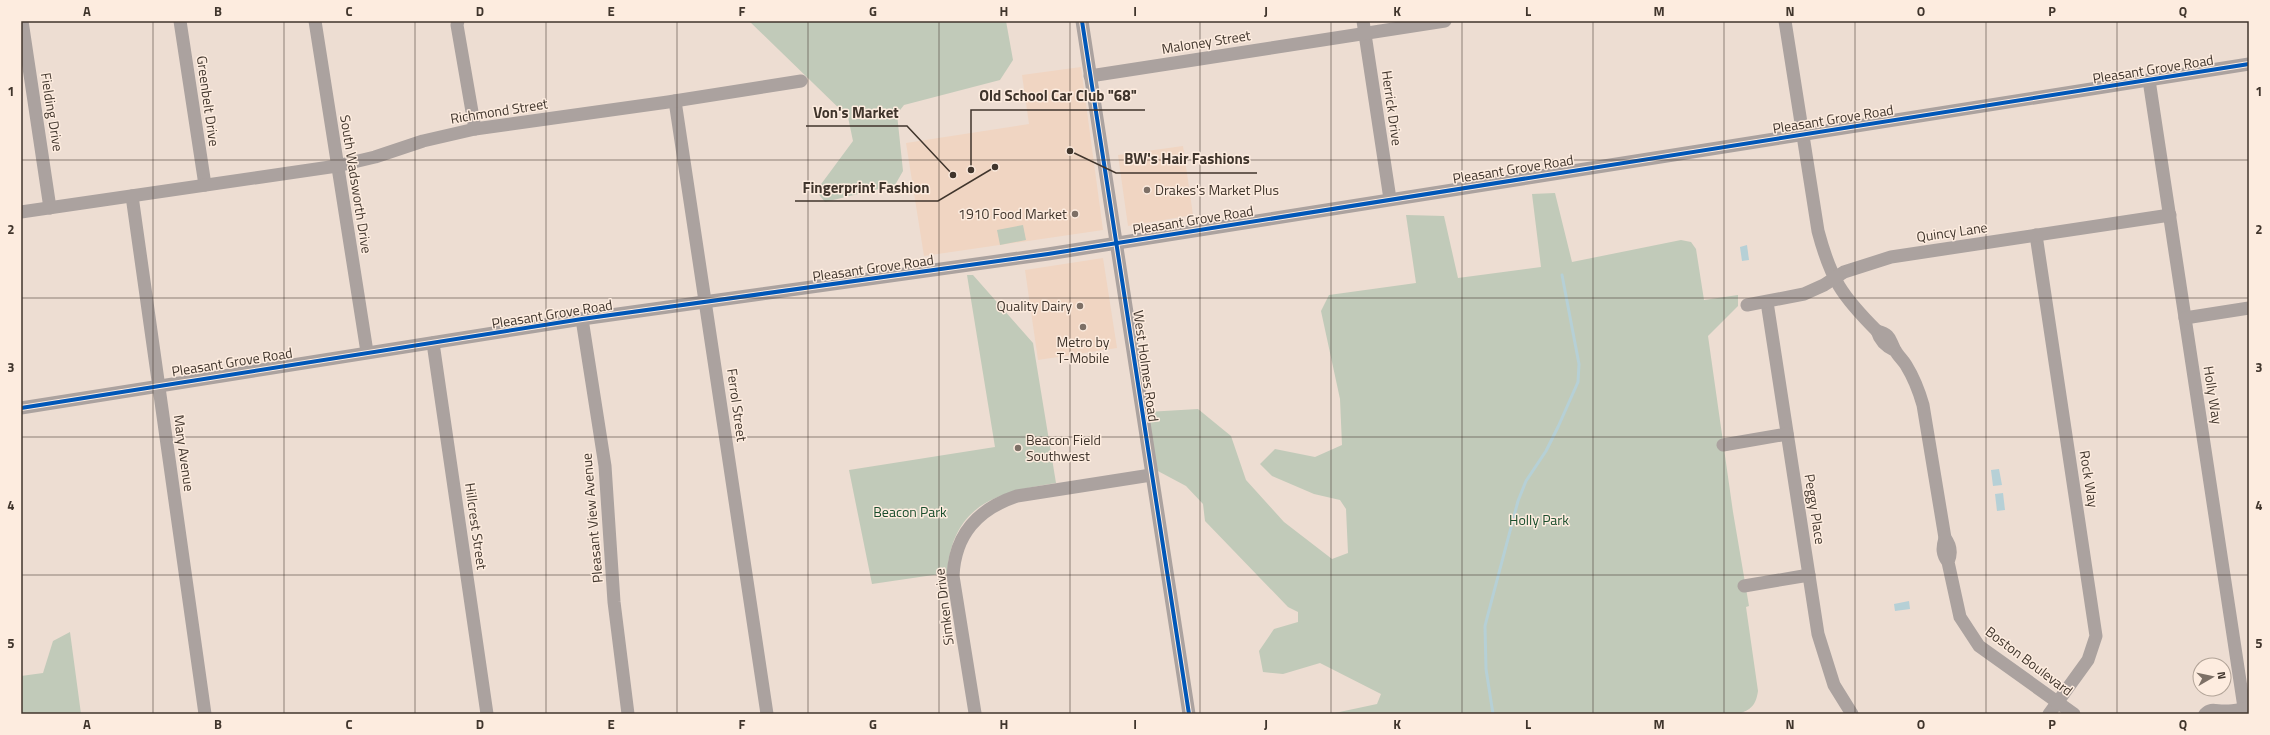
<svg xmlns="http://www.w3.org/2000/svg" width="2270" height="735" font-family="'Titillium Web',sans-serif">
<rect width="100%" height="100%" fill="#edddd2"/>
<g fill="#f0d5c2">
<path d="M1081,67L1103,230L924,256L906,143L1029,124L1022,75Z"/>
<path d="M1183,146L1193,215L1128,226L1118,155Z"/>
<path d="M1103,258L1117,348L1038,360L1025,270Z"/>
</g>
<g fill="#c1cab9">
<path d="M749,21H1006L1013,60L1000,80L904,105L897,114L903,171L895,185L825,202L816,191L853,141L848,117Z"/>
<path d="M1555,193L1572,262L1681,240L1691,242L1696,249L1704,300L1738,295V306L1708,336L1733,512L1749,606L1746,607L1758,691C1756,705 1751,710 1738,714H1330L1377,704L1381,694L1320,663L1283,674L1263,672L1259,651L1274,629L1298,622V612L1288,607L1205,521L1203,504L1186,486L1156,470L1147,412L1198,409L1231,436L1246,480L1284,522L1332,559L1348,553L1346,509L1340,500L1314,494L1272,476L1260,464L1275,449L1315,457L1342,445L1340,399L1321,311L1329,295L1416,283L1406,215L1444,216L1458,278L1541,267L1532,194Z"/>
<path d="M1023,225L1026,240L1000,245L997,230Z"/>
<path d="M967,275H973L1033,343L1056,483C997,492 953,504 947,573L872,584L849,470L995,447Z"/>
<path d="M70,632L81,714H21V676L43,673L53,641Z"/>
</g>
<g fill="#b6d0d6">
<path d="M1747,245L1749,260L1742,261L1740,247Z"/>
<path d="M1999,469L2002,485L1993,486L1991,470Z"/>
<path d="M2003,493L2005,510L1997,511L1995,494Z"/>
<path d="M1909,601L1910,609L1895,611L1894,604Z"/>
</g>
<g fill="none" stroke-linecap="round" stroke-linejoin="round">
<path stroke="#b6d0d6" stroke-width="3" d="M1493,714L1486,669L1485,626L1487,618L1518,501L1526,481L1546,451L1558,427L1578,382L1579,364L1562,275"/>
<g stroke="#aba29f" stroke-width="13">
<path d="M22,21L50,208"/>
<path d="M180,21L205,185"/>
<path d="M315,21L367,352"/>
<path d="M458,21L457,25L475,129"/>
<path d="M1082,21L1189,714"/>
<path d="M1363,21L1390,199"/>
<path d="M1785,21L1818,231C1831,280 1842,296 1877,331"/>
<path d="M1090,76L1445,21"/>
<path d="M2149,80L2245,714"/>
<path d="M675,101L767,714"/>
<path d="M132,196L205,714"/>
<path d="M21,212L337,166L375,157L423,141L475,129L668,102L801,81"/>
<path d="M2036,235L2096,636L2088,660L2049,714"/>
<path d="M1767,302L1818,634L1834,685L1852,714"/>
<path d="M1747,305L1804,294L1824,285L1844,272L1891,257L2170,215"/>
<path d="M2185,318L2249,308"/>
<path d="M582,319L605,466L614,602L628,714"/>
<path d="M433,343L487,714"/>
<path d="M1894,350C1885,346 1880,341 1877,331C1892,335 1889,340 1895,350C1898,356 1903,360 1906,365C1914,378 1919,391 1923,405L1945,538"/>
<path d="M21,408L582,319L1048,254L2249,64"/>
<path d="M1723,445L1787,434"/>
<path d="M1948,562C1952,553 1951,546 1945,538C1942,548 1942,554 1948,562L1960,617L1979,646L2074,714"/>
<path d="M1744,586L1809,575"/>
<path d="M975,713L953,576C955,534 978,509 1017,496L1151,475"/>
<path d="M2205,714C2212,707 2217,712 2226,711C2234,711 2241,709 2249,708"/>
</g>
<defs>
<g id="cycleway">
<path d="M1082,21L1189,714"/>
<path d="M21,408L582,319L1048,254L2249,64"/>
</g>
</defs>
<use href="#cycleway" stroke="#fdecdf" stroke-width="6"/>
<use href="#cycleway" stroke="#0057b8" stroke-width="4"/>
</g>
<path fill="none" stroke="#40352c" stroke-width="1" stroke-opacity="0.55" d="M153,21V714M284,21V714M415,21V714M546,21V714M677,21V714M808,21V714M939,21V714M1070,21V714M1200,21V714M1331,21V714M1462,21V714M1593,21V714M1724,21V714M1855,21V714M1986,21V714M2117,21V714M21,160H2249M21,298H2249M21,437H2249M21,575H2249"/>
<g fill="#7d7066" stroke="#fdecdf" stroke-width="1.5">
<circle cx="1147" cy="190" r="4"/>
<circle cx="1075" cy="214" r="4"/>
<circle cx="1080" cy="306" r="4"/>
<circle cx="1083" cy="327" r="4"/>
<circle cx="1018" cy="448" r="4"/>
</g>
<g text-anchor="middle" stroke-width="3" stroke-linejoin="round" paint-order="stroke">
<g font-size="14" fill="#40352c" stroke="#fdecdf">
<text transform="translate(1206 42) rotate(-9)" y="5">Maloney Street</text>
<text transform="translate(2153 69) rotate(-9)" y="5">Pleasant Grove Road</text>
<text transform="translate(208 101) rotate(82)" y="5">Greenbelt Drive</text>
<text transform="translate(1392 108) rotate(82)" y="5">Herrick Drive</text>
<text transform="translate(499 111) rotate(-9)" y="5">Richmond Street</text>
<text transform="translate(52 112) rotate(81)" y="5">Fielding Drive</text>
<text transform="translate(1833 119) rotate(-9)" y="5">Pleasant Grove Road</text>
<text transform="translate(1513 169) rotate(-9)" y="5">Pleasant Grove Road</text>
<text transform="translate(356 184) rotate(81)" y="5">South Wadsworth Drive</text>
<text transform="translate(1193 220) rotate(-9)" y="5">Pleasant Grove Road</text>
<text transform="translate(1952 232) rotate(-8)" y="5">Quincy Lane</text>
<text transform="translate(873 268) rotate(-8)" y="5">Pleasant Grove Road</text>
<text transform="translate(552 314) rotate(-9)" y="5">Pleasant Grove Road</text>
<text transform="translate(232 362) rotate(-9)" y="5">Pleasant Grove Road</text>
<text transform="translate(1146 366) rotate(82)" y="5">West Holmes Road</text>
<text transform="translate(2213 395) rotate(81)" y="5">Holly Way</text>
<text transform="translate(737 405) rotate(82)" y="5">Ferrol Street</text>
<text transform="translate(184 453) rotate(82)" y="5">Mary Avenue</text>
<text transform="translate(2089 479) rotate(81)" y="5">Rock Way</text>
<text transform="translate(1815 509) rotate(81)" y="5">Peggy Place</text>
<text transform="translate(592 518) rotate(-95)" y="5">Pleasant View Avenue</text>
<text transform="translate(476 526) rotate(82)" y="5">Hillcrest Street</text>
<text transform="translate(944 607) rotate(-97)" y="5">Simken Drive</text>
<text transform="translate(2029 661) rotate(37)" y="5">Boston Boulevard</text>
</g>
<g font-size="14" fill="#40352c" stroke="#fdecdf" text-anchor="start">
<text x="1155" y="195">Drakes's Market Plus</text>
<text x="1067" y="219" text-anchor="end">1910 Food Market</text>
<text x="1072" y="311" text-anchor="end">Quality Dairy</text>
<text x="1083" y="347" text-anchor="middle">Metro by<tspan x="1083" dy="16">T-Mobile</tspan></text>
<text x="1026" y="445">Beacon Field<tspan x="1026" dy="16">Southwest</tspan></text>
</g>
<g font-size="14" fill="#194d2c" stroke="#fdecdf">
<text x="910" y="517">Beacon Park</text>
<text x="1539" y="525">Holly Park</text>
</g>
</g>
<path fill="none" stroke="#40352c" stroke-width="1.5" d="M971 170L971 110H1145M953 175L907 126H806M1070 151L1116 173H1257M995 167L938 201H795"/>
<g fill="#40352c" stroke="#fdecdf" stroke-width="1.5">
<circle cx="971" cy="170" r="4"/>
<circle cx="953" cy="175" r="4"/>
<circle cx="1070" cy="151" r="4"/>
<circle cx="995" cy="167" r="4"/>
</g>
<g font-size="15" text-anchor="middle" font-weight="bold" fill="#40352c" stroke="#fdecdf" stroke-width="3" stroke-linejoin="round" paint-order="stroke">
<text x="1058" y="101">Old School Car Club "68"</text>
<text x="856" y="118">Von's Market</text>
<text x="1187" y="164">BW's Hair Fashions</text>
<text x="866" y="193">Fingerprint Fashion</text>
</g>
<rect width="2270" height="735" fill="none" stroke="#fdecdf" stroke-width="44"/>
<g transform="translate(2212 677) rotate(81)"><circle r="19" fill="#fdecdf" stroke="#b1a397"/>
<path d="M0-3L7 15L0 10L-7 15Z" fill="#7d7066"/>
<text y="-6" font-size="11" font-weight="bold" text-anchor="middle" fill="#40352c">N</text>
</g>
<rect x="22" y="22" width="2226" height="691" fill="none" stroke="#40352c" stroke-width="1.5"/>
<g font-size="13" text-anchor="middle" font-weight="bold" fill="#40352c">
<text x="87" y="16">A</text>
<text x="218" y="16">B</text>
<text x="349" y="16">C</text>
<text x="480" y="16">D</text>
<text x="611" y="16">E</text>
<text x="742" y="16">F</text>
<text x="873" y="16">G</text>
<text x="1004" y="16">H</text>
<text x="1135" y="16">I</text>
<text x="1266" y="16">J</text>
<text x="1397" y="16">K</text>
<text x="1528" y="16">L</text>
<text x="1659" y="16">M</text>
<text x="1790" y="16">N</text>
<text x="1921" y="16">O</text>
<text x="2052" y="16">P</text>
<text x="2183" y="16">Q</text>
<text x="11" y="96">1</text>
<text x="2259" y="96">1</text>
<text x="11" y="234">2</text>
<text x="2259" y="234">2</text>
<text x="11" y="372">3</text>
<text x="2259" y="372">3</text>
<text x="11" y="510">4</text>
<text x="2259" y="510">4</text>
<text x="11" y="648">5</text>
<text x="2259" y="648">5</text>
<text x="87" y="729">A</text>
<text x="218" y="729">B</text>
<text x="349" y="729">C</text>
<text x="480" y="729">D</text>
<text x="611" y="729">E</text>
<text x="742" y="729">F</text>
<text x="873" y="729">G</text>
<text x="1004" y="729">H</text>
<text x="1135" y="729">I</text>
<text x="1266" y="729">J</text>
<text x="1397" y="729">K</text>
<text x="1528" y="729">L</text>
<text x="1659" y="729">M</text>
<text x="1790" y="729">N</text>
<text x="1921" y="729">O</text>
<text x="2052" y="729">P</text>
<text x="2183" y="729">Q</text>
</g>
</svg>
